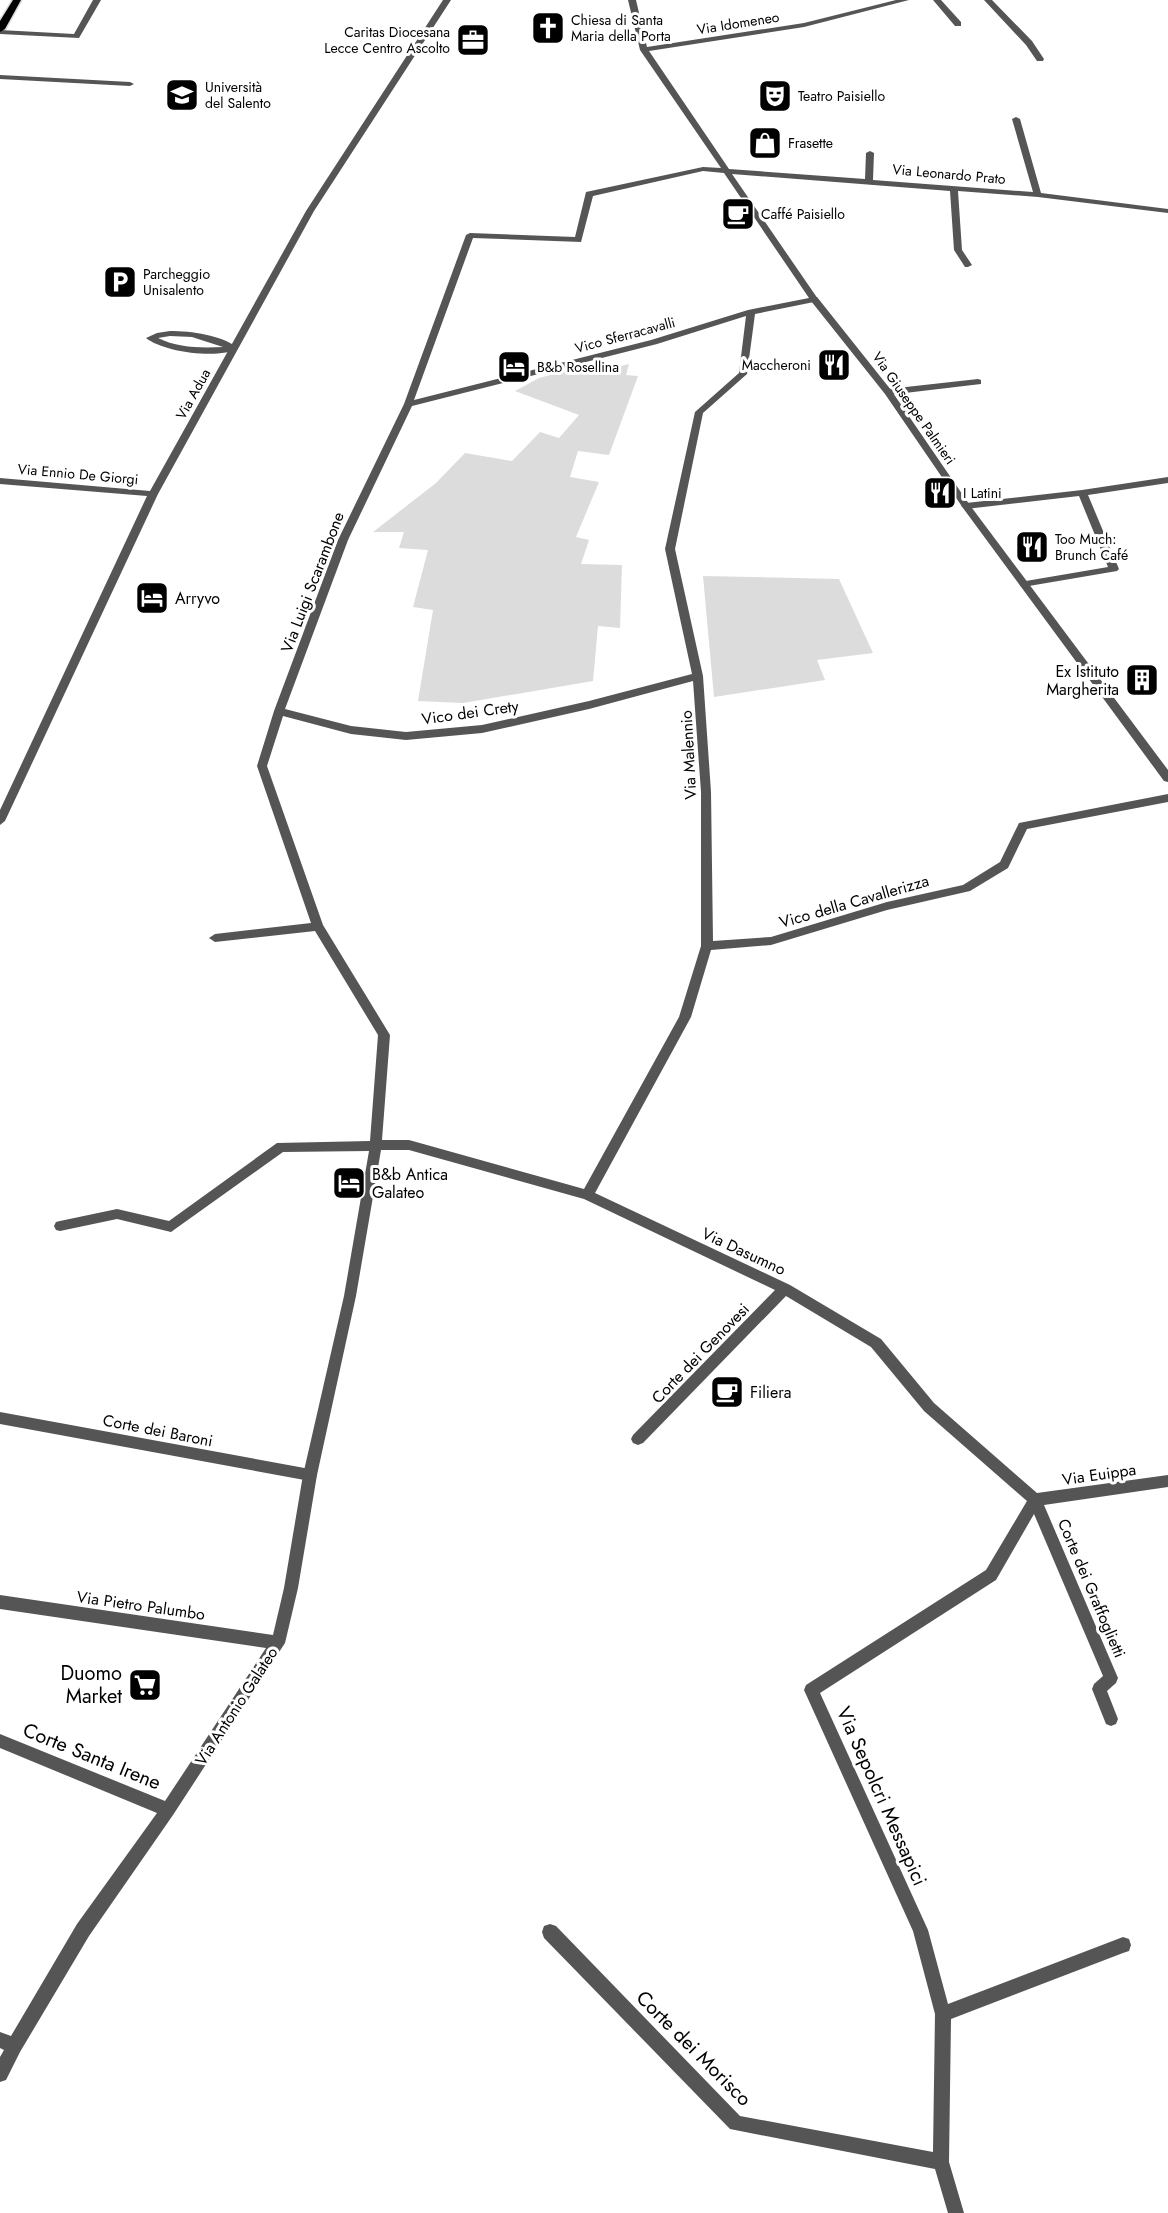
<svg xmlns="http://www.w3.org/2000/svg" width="1168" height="2213" font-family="Jost,sans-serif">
<rect width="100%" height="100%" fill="#fff"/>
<g fill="#dcdcdc">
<path d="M600,362L606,370L629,364L626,375L638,376L609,455L578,451L570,477L599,482L576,537L589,540L581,564L622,565L620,628L598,626L593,681L463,703L418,701L433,610L413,607L428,550L399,548L404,532H373L436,483L465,453L512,461L540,432L559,438L579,415L515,391L539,378Z"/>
<path d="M703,576L839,579L873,653L817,660L825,680L714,697Z"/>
</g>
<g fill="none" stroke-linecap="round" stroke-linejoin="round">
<defs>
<path id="primary" d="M13,0H21L5,29L0,32V21Z"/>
</defs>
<use href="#primary" stroke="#dbdbdb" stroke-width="3"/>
<g fill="#555" fill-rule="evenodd">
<path d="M93,0H101L79,38L0,34V30L74,34Z"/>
<path d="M0,75L130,82L134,84L130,86L0,79Z"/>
<path d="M170,331C192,331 221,335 238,348C220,360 163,352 146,338L157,333ZM170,336L192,337L223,347C201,348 178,348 158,338Z"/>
</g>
<g fill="#555" fill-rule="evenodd">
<path d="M811,297H817L891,390L969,504L1168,770V782L1164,781L963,508L885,394L811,301Z"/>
<path d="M0,1412L310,1469L315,1471L317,1475L315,1479L310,1481L0,1424Z"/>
</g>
<g fill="#555" fill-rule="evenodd">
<path d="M443,0H451L314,211L158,494L5,821L0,825V810L147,496L0,484V478L150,491L306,211Z"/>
<path d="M628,0H636L647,47L804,23L896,0H909L804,27L649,51L729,169L865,179L866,153L870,151L874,153L873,180L1033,192L1012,119L1016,117L1020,119L1041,193L1168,209V213L1038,197L958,191L962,250L972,265L968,267H965L954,250L950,191L732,174L818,299L814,302L755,314L747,374L703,413L675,549L703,676L711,792L713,941L771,937L887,902L963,885L1000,862L1019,823L1168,794V802L1027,829L1008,868L970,891L887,910L771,945L711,950L691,1017L595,1193L790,1285L881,1339L934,1403L1037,1493L1168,1475V1487L1044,1505L1118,1678L1116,1683L1107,1691L1118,1719L1116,1724L1111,1726L1106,1724L1092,1689L1094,1684L1103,1676L1034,1514L996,1580L820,1693L928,1930L948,2004L1123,1937L1129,1939L1131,1945L1129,1951L1123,1953L951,2019L949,2162L964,2213H948L935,2169L730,2129L544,1938L542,1932L544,1926L550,1924L556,1926L740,2116L933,2152L935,2014L913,1931L804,1690L806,1685L986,1570L1027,1501L924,1411L871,1347L786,1296L643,1443L638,1445L633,1443L631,1439L633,1435L775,1290L584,1199L409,1150H381L356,1296L317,1475L298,1588L285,1643L173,1815L89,1936L20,2052L6,2080L0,2082V2057L4,2050L0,2048V2032L11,2036L77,1924L157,1813L0,1748V1734L165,1801L266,1648L0,1609V1595L273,1635L284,1588L303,1475L344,1296L369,1151L283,1152L171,1232L117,1219L60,1231L56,1230L54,1226L56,1222L60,1221L117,1209L169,1221L277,1143L370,1141L378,1035L315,931L215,942L209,938L215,934L311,923L257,766L274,711L338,540L404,404L466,235L470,233L575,237L586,192L703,167L721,168L640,50ZM703,171L724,173L809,298L748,310L651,340L414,400L473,238L581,242L593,196ZM746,316L739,373L695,412L665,549L692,674L589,701L482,725L406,732L351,726L285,709L348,540L412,406L657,344ZM693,681L701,792V946L679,1017L584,1189L409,1140H382L390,1035L323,925L267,766L283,716L351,734L406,740L482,733L589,709Z"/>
<path d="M933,0H941L961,22V26H955Z"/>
<path d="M984,0H992L1032,41L1044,59L1043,61H1037L1026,45Z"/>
<path d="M978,379L981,380V384L888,395L884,392L888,389Z"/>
<path d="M1168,477V483L1088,495L1119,569L1117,571L1023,587L1020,586V582L1108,567L1079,496L966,509L961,506L966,503L1082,490Z"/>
</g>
<use href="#primary" fill="#000" fill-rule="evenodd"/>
</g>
<defs>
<symbol id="church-square" viewBox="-11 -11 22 22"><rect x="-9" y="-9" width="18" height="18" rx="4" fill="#000" stroke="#fff"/><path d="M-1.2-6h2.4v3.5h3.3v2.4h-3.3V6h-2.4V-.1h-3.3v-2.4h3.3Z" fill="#fff"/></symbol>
<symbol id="office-square" viewBox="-11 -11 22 22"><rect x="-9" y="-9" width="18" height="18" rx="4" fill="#000" stroke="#fff"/><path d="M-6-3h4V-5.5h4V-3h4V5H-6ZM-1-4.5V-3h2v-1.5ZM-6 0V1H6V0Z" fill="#fff"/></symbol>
<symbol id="university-square" viewBox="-11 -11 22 22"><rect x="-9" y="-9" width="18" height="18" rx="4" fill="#000" stroke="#fff"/><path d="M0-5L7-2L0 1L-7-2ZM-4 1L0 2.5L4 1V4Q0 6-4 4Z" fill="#fff"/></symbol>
<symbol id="theatre-square" viewBox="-11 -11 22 22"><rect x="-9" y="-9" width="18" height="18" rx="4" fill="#000" stroke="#fff"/><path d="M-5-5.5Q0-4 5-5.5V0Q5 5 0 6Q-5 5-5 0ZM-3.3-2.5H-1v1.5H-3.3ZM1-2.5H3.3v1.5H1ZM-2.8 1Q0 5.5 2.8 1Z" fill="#fff"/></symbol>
<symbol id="shop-square" viewBox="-11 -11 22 22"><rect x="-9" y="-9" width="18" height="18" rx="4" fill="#000" stroke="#fff"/><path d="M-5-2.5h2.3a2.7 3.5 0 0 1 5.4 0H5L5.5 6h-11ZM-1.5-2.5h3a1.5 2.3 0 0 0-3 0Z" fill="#fff"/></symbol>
<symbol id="cafe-square" viewBox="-11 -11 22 22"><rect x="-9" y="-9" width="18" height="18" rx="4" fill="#000" stroke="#fff"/><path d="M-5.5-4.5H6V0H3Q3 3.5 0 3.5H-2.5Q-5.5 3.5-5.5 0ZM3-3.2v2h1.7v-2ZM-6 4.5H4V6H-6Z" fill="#fff"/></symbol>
<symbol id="parking-square" viewBox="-11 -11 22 22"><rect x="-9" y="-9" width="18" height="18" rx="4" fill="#000" stroke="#fff"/><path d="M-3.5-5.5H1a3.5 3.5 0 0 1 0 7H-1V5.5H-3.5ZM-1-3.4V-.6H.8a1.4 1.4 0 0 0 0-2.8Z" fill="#fff"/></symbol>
<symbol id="restaurant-square" viewBox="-11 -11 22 22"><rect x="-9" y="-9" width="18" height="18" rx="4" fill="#000" stroke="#fff"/><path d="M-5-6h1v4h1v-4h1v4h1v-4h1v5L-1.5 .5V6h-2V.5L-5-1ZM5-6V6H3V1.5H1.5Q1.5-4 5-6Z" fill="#fff"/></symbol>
<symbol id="hotel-square" viewBox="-11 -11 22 22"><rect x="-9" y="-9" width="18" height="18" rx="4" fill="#000" stroke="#fff"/><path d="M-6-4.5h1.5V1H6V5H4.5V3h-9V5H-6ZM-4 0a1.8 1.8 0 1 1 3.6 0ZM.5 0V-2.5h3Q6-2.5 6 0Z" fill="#fff"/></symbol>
<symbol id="building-square" viewBox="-11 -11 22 22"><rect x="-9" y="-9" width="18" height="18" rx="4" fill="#000" stroke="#fff"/><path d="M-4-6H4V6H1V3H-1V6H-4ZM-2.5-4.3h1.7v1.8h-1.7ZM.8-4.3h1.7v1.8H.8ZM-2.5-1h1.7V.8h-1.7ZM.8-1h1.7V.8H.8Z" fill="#fff"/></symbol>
<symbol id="supermarket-square" viewBox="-11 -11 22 22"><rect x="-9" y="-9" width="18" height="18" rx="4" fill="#000" stroke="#fff"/><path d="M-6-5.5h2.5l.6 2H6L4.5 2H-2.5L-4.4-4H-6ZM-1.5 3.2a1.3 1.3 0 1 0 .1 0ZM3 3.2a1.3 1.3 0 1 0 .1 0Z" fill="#fff"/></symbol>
</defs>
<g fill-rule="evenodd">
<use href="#church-square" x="529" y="9" width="38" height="38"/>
<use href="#office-square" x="454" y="21" width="38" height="38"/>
<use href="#university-square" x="163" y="76" width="38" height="38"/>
<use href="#theatre-square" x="756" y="77" width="38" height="38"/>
<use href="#shop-square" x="746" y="124" width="38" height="38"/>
<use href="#cafe-square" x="719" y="195" width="38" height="38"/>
<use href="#parking-square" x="101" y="263" width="38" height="38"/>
<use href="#restaurant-square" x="815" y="346" width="38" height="38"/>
<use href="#hotel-square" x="495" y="348" width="38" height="38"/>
<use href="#restaurant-square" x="921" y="474" width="38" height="38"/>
<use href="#restaurant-square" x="1013" y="528" width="38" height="38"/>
<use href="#hotel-square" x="133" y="579" width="38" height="38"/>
<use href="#building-square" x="1123" y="661" width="38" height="38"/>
<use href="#hotel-square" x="330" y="1164" width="38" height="38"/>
<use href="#cafe-square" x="708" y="1373" width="38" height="38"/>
<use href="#supermarket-square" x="126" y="1666" width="38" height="38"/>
</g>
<g text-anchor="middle" stroke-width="6" stroke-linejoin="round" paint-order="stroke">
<g font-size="14" fill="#000" stroke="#fff" text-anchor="start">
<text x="571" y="25">Chiesa di Santa<tspan x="571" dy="16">Maria della Porta</tspan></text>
<text x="450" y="37" text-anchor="end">Caritas Diocesana<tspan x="450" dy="16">Lecce Centro Ascolto</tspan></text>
<text x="205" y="92">Università<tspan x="205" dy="16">del Salento</tspan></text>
<text x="798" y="101">Teatro Paisiello</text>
<text x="788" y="148">Frasette</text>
<text x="761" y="219">Caffé Paisiello</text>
<text x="143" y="279">Parcheggio<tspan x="143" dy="16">Unisalento</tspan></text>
<text x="811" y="370" text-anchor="end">Maccheroni</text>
<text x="537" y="372">B&amp;b Rosellina</text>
<text x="963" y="498">I Latini</text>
<text x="1055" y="544">Too Much:<tspan x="1055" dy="16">Brunch Café</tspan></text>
</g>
<g font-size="14" fill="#000" stroke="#fff">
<text transform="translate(738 23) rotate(-9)" y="5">Via Idomeneo</text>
<text transform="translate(949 174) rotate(5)" y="5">Via Leonardo Prato</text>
<text transform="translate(625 335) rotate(-15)" y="5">Vico Sferracavalli</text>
<text transform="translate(193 394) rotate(-61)" y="5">Via Adua</text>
<text transform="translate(914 408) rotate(55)" y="5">Via Giuseppe Palmieri</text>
<text transform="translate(78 474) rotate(5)" y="5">Via Ennio De Giorgi</text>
</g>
<g font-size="16" fill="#000" stroke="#fff">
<text transform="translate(312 582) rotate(-69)" y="6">Via Luigi Scarambone</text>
<text transform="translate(470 712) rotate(-8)" y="6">Vico dei Crety</text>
<text transform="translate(688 755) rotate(-93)" y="6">Via Malennio</text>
<text transform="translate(854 901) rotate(-16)" y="6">Vico della Cavallerizza</text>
<text transform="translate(744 1251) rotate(25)" y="6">Via Dasumno</text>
<text transform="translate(700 1353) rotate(-46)" y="6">Corte dei Genovesi</text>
<text transform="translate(158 1430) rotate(11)" y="6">Corte dei Baroni</text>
<text transform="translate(1099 1474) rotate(-8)" y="6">Via Euippa</text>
<text transform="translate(1092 1588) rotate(67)" y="6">Corte dei Graffoglietti</text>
<text transform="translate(141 1605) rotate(8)" y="6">Via Pietro Palumbo</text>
<text transform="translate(236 1706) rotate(-57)" y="6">Via Antonio Galateo</text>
</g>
<g font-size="16" fill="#000" stroke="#fff" text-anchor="start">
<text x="175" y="604">Arryvo</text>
<text x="1119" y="677" text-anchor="end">Ex Istituto<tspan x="1119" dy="18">Margherita</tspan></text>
<text x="372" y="1180">B&amp;b Antica<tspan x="372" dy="18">Galateo</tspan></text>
<text x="750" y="1398">Filiera</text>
</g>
<g font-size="20" fill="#000" stroke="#fff" text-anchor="end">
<text x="122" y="1680">Duomo<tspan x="122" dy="23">Market</tspan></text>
</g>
<g font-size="20" fill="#000" stroke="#fff">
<text transform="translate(92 1756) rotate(22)" y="7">Corte Santa Irene</text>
<text transform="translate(882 1796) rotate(66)" y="7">Via Sepolcri Messapici</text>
<text transform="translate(694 2048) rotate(45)" y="7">Corte dei Morisco</text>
</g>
</g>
</svg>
